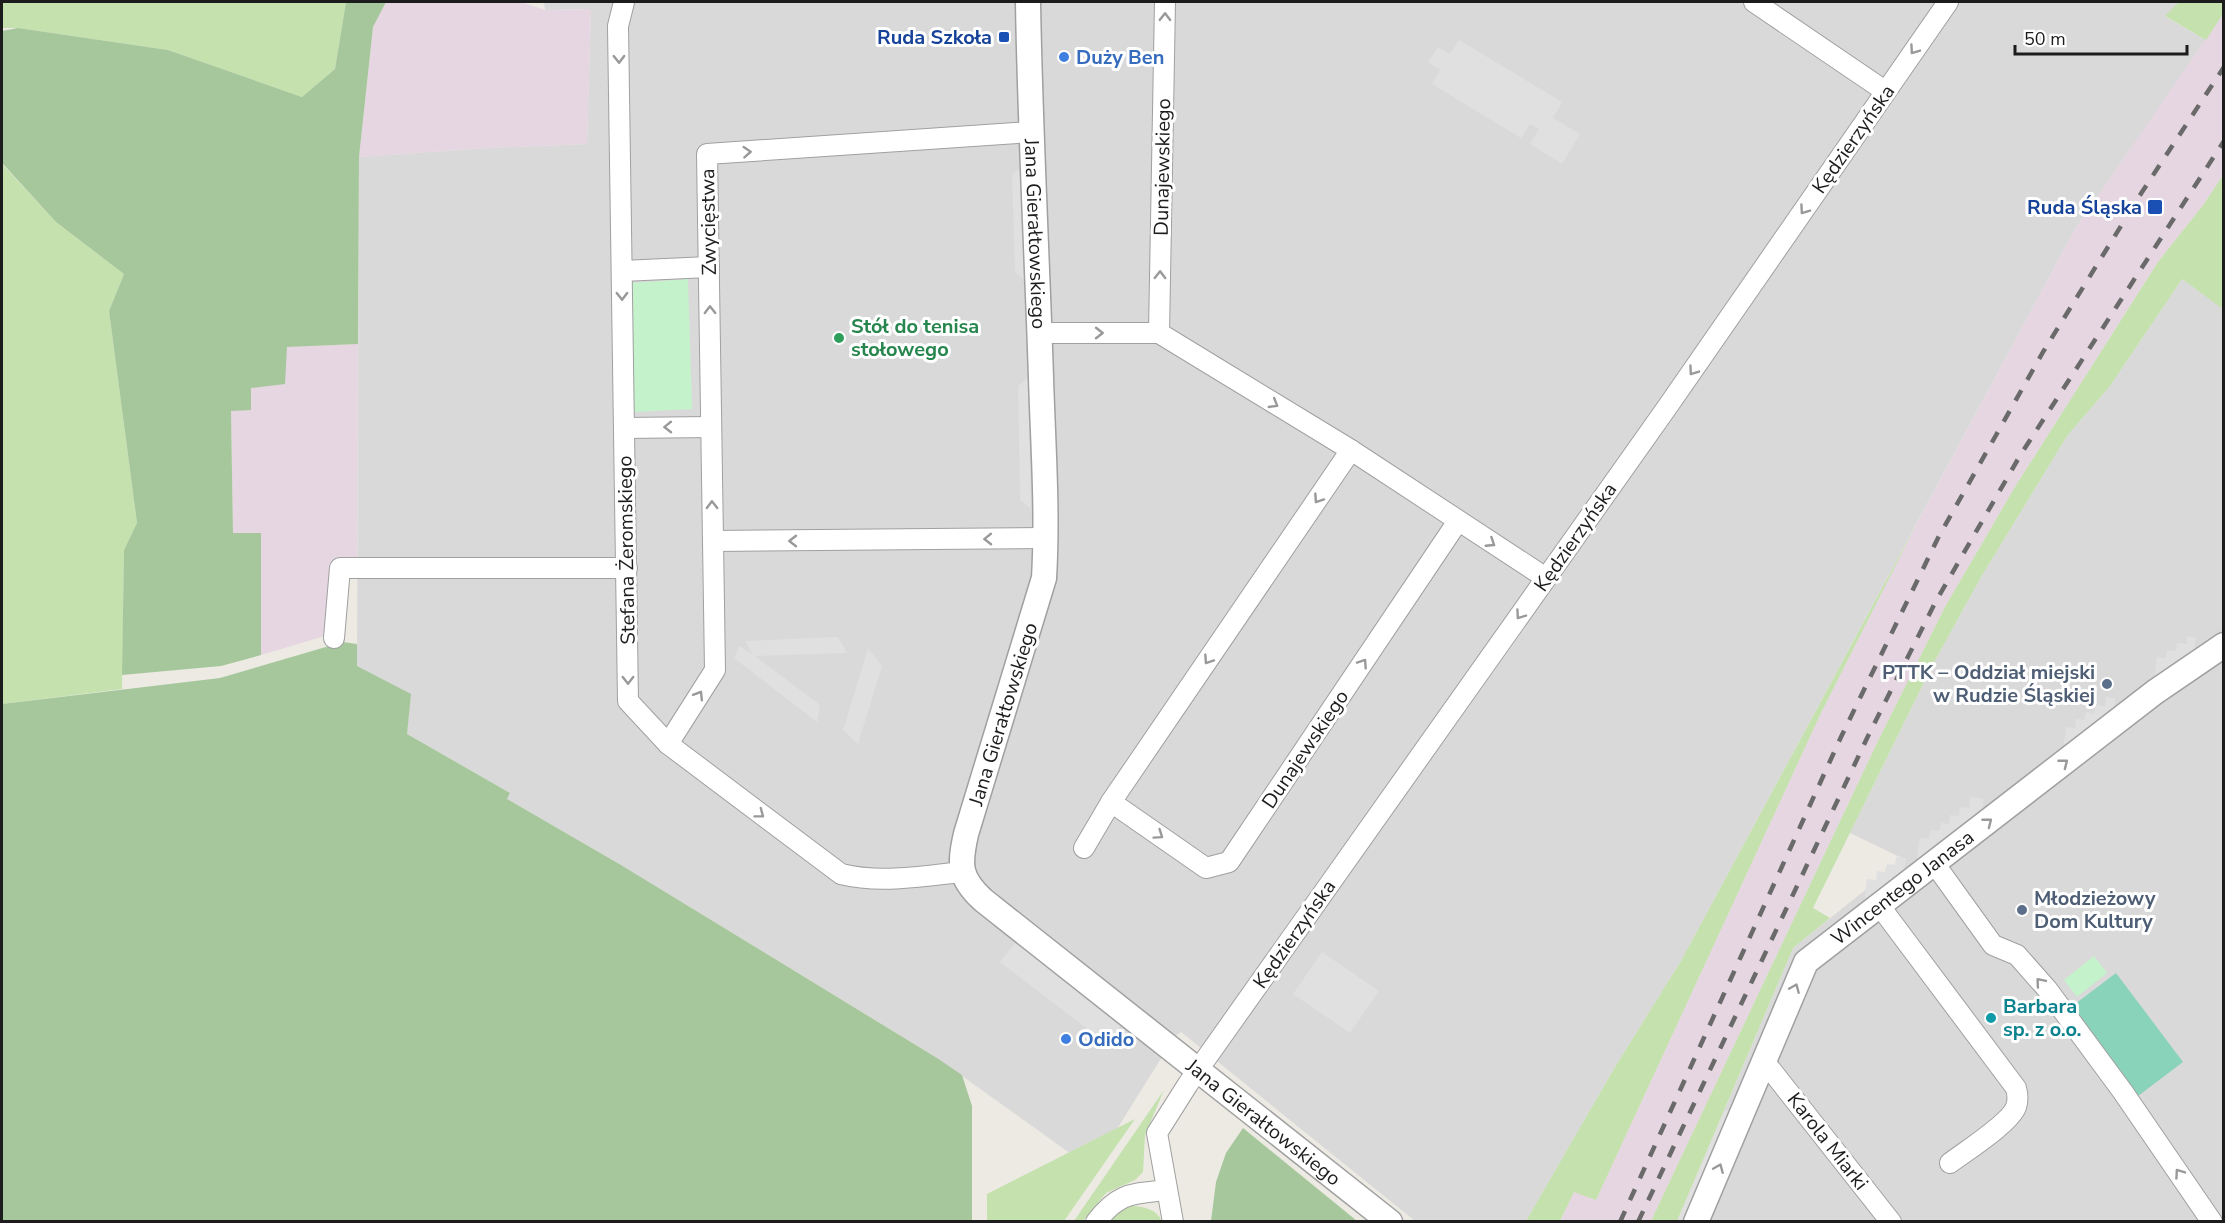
<svg xmlns="http://www.w3.org/2000/svg" width="2225" height="1223" font-family="'Nunito Sans',sans-serif">
<rect width="100%" height="100%" fill="#eceae3"/>
<g fill="#dad9d9">
<path d="M544,2H2179L2166,17L2206,40L2075,229L1681,961L1615,1067L1526,1221H1415L1181,1032L1175,1036L1092,1169L937,1058L621,865L507,799L510,793L407,734L357,666L359,157L486,148L587,144L591,9L545,10Z"/>
<path d="M2182,279L2224,309L2223,1221L1677,1222L1793,948L1904,859L1850,833L1932,666L1981,577L2067,436L2110,386Z"/>
</g>
<g fill="#e5d6e1">
<path d="M386,2H521L545,10L591,9L587,144L486,148L359,157L373,27Z"/>
<path d="M2223,14V175L2204,204L2158,262L2015,487L1945,607L1878,741L1651,1221L1560,1222L1574,1191L1596,1200L1821,713L1916,525L2075,229Z"/>
<path d="M358,344L357,563H335L328,635L261,655V533L233,534L231,410H251V388L287,347Z"/>
</g>
<g fill="#c4e1ae">
<path d="M2,2H346L335,69L302,97L168,50L18,28H2Z"/>
<path d="M2179,2H2223V14L2206,40L2165,16Z"/>
<path d="M2,164L56,222L124,274L109,311L137,523L124,550L122,689L2,704Z"/>
<path d="M2223,175V309L2182,279L2110,386L2067,436L1981,577L1932,666L1813,908L1830,918L1793,948L1677,1221H1651L1878,741L1945,607L2015,487L2158,262L2204,204Z"/>
<path d="M1916,525L1821,713L1596,1200L1574,1192L1560,1221H1526L1615,1067L1681,961Z"/>
<path d="M1164,1090L1145,1135L1143,1172L1135,1180L1106,1193L1083,1221H1074Z"/>
<path d="M1135,1119L1064,1221H987V1194Z"/>
<path d="M1132,1206C1145,1207 1156,1209 1162,1221L1110,1222L1116,1213Z"/>
</g>
<g fill="#a6c79c">
<path d="M346,2H386L373,27L359,157L358,344L287,347L285,384L251,388V410L231,411L233,533H261V655L221,666L122,675L124,550L137,523L109,311L124,274L56,222L2,163V31L18,28L168,50L302,97L335,69Z"/>
<path d="M343,642L357,644V666L411,694L407,734L510,793L507,799L621,865L937,1058L962,1075L972,1106V1221H2V704L220,678Z"/>
<path d="M1243,1128L1357,1221H1211L1216,1182L1226,1153Z"/>
</g>
<g fill="#c4f2cb">
<path d="M688,279L692,409L633,412L632,283Z"/>
<path d="M2094,956L2107,973L2077,997L2064,980Z"/>
</g>
<path fill="#8ad3bb" d="M2116,973L2183,1062L2138,1096L2071,1007Z"/>
<g fill="#e0e0e0">
<path d="M1459,40L1562,102L1553,118L1580,134L1562,164L1530,144L1539,129L1530,124L1521,138L1432,84L1440,70L1428,62L1438,47L1450,54Z"/>
<path d="M1022,165L1025,281L1015,272L1012,175Z"/>
<path d="M1028,377L1031,509L1020,500L1018,386Z"/>
<path d="M2187,636L2196,638L2193,655L2154,684L2157,657L2166,658L2167,650L2176,651L2177,643L2187,644Z"/>
<path d="M838,637L847,653L755,656L820,705L817,722L734,658L740,646L753,655L745,641Z"/>
<path d="M868,648L882,666L858,744L843,730Z"/>
<path d="M2106,697L2115,698L2114,709L2063,752L2066,727L2075,728L2076,719L2084,720L2086,712L2094,714L2096,705L2105,706Z"/>
<path d="M1970,797L1984,799L1981,815L1916,866L1920,838L1929,839L1930,830L1939,831L1941,823L1949,824L1950,815L1959,816L1960,807L1969,808Z"/>
<path d="M1896,857L1906,858L1903,875L1864,904L1867,879L1876,880L1877,871L1885,872L1887,864L1895,865Z"/>
<path d="M1015,943L1121,1025L1107,1044L1000,962Z"/>
<path d="M1322,952L1379,991L1350,1033L1293,994Z"/>
<path d="M1736,1106L1687,1221L1677,1222L1724,1112Z"/>
</g>
<g fill="none" stroke-linecap="round" stroke-linejoin="round">
<defs>
<g id="minor">
<path d="M624,2L618,26L628,701L668,744L841,874C881,884 922,876 962,872"/>
<path d="M1754,2L1885,91"/>
<path d="M622,271L709,267"/>
<path d="M1040,333H1159L1351,450L1546,578"/>
<path d="M1159,333L1165,2"/>
<path d="M624,428L711,427"/>
<path d="M713,541L1046,538"/>
<path d="M334,638L340,568H627"/>
<path d="M668,744L715,670L707,154L1031,132"/>
<path d="M1111,802L1206,868L1229,862L1458,521"/>
<path d="M1084,848L1111,802L1351,450"/>
<path d="M1934,863L1993,945L2017,955L2047,989L2123,1092L2212,1222"/>
<path d="M1879,905L2016,1088C2018,1095 2018,1101 2016,1107C2010,1123 1966,1151 1950,1163"/>
<path d="M1764,1061L1891,1222"/>
<path d="M1096,1222C1119,1192 1132,1194 1167,1190"/>
<path d="M1173,1222L1157,1133L1188,1084L1668,406L1948,2"/>
</g>
<g id="tertiary">
<path id="s1" d="M1028,2C1030,127 1037,253 1041,378C1043,445 1048,511 1044,578L966,834C959,865 959,878 983,900L1390,1222"/>
<path id="s2" d="M1696,1222L1806,962L2155,692L2224,645"/>
</g>
</defs>
<use href="#minor" stroke="#a0a0a0" stroke-width="22"/>
<use href="#tertiary" stroke="#a0a0a0" stroke-width="27"/>
<use href="#minor" stroke="#fff" stroke-width="20"/>
<use href="#tertiary" stroke="#fff" stroke-width="24"/>
<g stroke="#6a6a6a" stroke-width="4.5" stroke-dasharray="12 12" stroke-linecap="butt">
<path d="M1620,1222L1841,737L1939,536L2043,352L2142,192L2224,67"/>
<path d="M1638,1222L1869,734L1936,601L2021,454L2224,141"/>
</g>
</g>
<defs><path id="oneway-chevron" d="M-2-3.5L2.5 0L-2 3.5" fill="none" stroke-width="1.6" stroke-linecap="round" stroke-linejoin="round" transform="scale(1.5)"/></defs>
<g stroke="#999">
<use href="#oneway-chevron" transform="translate(1165 17) rotate(-89)"/>
<use href="#oneway-chevron" transform="translate(1914 50) rotate(125)"/>
<use href="#oneway-chevron" transform="translate(619 59) rotate(89)"/>
<use href="#oneway-chevron" transform="translate(747 152) rotate(-4)"/>
<use href="#oneway-chevron" transform="translate(1804 210) rotate(125)"/>
<use href="#oneway-chevron" transform="translate(1160 275) rotate(-89)"/>
<use href="#oneway-chevron" transform="translate(622 296) rotate(89)"/>
<use href="#oneway-chevron" transform="translate(710 310) rotate(-91)"/>
<use href="#oneway-chevron" transform="translate(1099 333)"/>
<use href="#oneway-chevron" transform="translate(1693 371) rotate(125)"/>
<use href="#oneway-chevron" transform="translate(1274 404) rotate(31)"/>
<use href="#oneway-chevron" transform="translate(668 427) rotate(179)"/>
<use href="#oneway-chevron" transform="translate(1318 499) rotate(124)"/>
<use href="#oneway-chevron" transform="translate(712 505) rotate(-91)"/>
<use href="#oneway-chevron" transform="translate(988 539) rotate(179)"/>
<use href="#oneway-chevron" transform="translate(793 541) rotate(180)"/>
<use href="#oneway-chevron" transform="translate(1491 543) rotate(33)"/>
<use href="#oneway-chevron" transform="translate(1520 615) rotate(125)"/>
<use href="#oneway-chevron" transform="translate(1208 660) rotate(124)"/>
<use href="#oneway-chevron" transform="translate(1363 663) rotate(-56)"/>
<use href="#oneway-chevron" transform="translate(628 680) rotate(90)"/>
<use href="#oneway-chevron" transform="translate(699 695) rotate(-58)"/>
<use href="#oneway-chevron" transform="translate(2064 763) rotate(-38)"/>
<use href="#oneway-chevron" transform="translate(760 814) rotate(37)"/>
<use href="#oneway-chevron" transform="translate(1988 822) rotate(-38)"/>
<use href="#oneway-chevron" transform="translate(1159 835) rotate(35)"/>
<use href="#oneway-chevron" transform="translate(2040 982) rotate(-130)"/>
<use href="#oneway-chevron" transform="translate(1795 988) rotate(-67)"/>
<use href="#oneway-chevron" transform="translate(1719 1168) rotate(-67)"/>
<use href="#oneway-chevron" transform="translate(2179 1173) rotate(-125)"/>
</g>
<g fill="#1a4fb4" stroke="#fff" stroke-width="2">
<rect x="998" y="31" width="12" height="12" rx="3"/>
<rect x="2147" y="199" width="16" height="16" rx="3"/>
</g>
<g fill="#3f7fe0" stroke="#fff" stroke-width="2">
<circle cx="1064" cy="57" r="6"/>
<circle cx="1066" cy="1039" r="6"/>
</g>
<circle fill="#2e9e5b" stroke="#fff" stroke-width="2" cx="839" cy="338" r="6"/>
<g fill="#5c6f8a" stroke="#fff" stroke-width="2">
<circle cx="2107" cy="684" r="6"/>
<circle cx="2022" cy="910" r="6"/>
</g>
<circle fill="#0f9aa8" stroke="#fff" stroke-width="2" cx="1991" cy="1018" r="6"/>
<g text-anchor="middle" stroke-width="6" stroke-linejoin="round" paint-order="stroke">
<g font-size="20" font-weight="bold" fill="#164399" stroke="#fff" text-anchor="end">
<text x="992" y="44">Ruda Szkoła</text>
<text x="2142" y="214">Ruda Śląska</text>
</g>
<g font-size="20" font-weight="bold" fill="#366cbe" stroke="#fff" text-anchor="start">
<text x="1076" y="64">Duży Ben</text>
<text x="1078" y="1046">Odido</text>
</g>
<g font-size="20" fill="#1c1c1c" stroke="#fff">
<text transform="translate(1853 139) rotate(-55)" y="7">Kędzierzyńska</text>
<text transform="translate(1162 167) rotate(-89)" y="7">Dunajewskiego</text>
<text transform="translate(708 222) rotate(-91)" y="7">Zwycięstwa</text>
<text dy="7" stroke="none"><textPath href="#s1" startOffset="232">Jana Gierałtowskiego</textPath></text>
<text transform="translate(1575 537) rotate(-55)" y="7">Kędzierzyńska</text>
<text transform="translate(626 550) rotate(-91)" y="7">Stefana Żeromskiego</text>
<text transform="translate(1003 714) rotate(-73)" y="7">Jana Gierałtowskiego</text>
<text transform="translate(1305 749) rotate(-56)" y="7">Dunajewskiego</text>
<text dy="7" stroke="none"><textPath href="#s2" startOffset="404">Wincentego Janasa</textPath></text>
<text transform="translate(1294 934) rotate(-55)" y="7">Kędzierzyńska</text>
<text dy="7" stroke="none"><textPath href="#s1" startOffset="1275">Jana Gierałtowskiego</textPath></text>
<text transform="translate(1828 1141) rotate(52)" y="7">Karola Miarki</text>
</g>
<g font-size="20" font-weight="bold" fill="#27864d" stroke="#fff" text-anchor="start">
<text x="851" y="333">Stół do tenisa<tspan x="851" dy="23">stołowego</tspan></text>
</g>
<g font-size="20" font-weight="bold" fill="#4e5e75" stroke="#fff" text-anchor="end">
<text x="2095" y="679">PTTK – Oddział miejski<tspan x="2095" dy="23">w Rudzie Śląskiej</tspan></text>
<text x="2034" y="905" text-anchor="start">Młodzieżowy<tspan x="2034" dy="23">Dom Kultury</tspan></text>
</g>
<g font-size="20" font-weight="bold" fill="#0d838f" stroke="#fff" text-anchor="start">
<text x="2003" y="1013">Barbara<tspan x="2003" dy="23">sp. z o.o.</tspan></text>
</g>
</g>
<rect width="2225" height="1223" fill="none" stroke="#1c1c1c" stroke-width="6"/>
<path d="M2015 45v9h172v-9" fill="none" stroke="#1c1c1c" stroke-width="3"/>
<text x="2024" y="45" font-size="18" fill="#1c1c1c" stroke="#ffffff" stroke-width="4.5" paint-order="stroke">50 m</text>
</svg>
